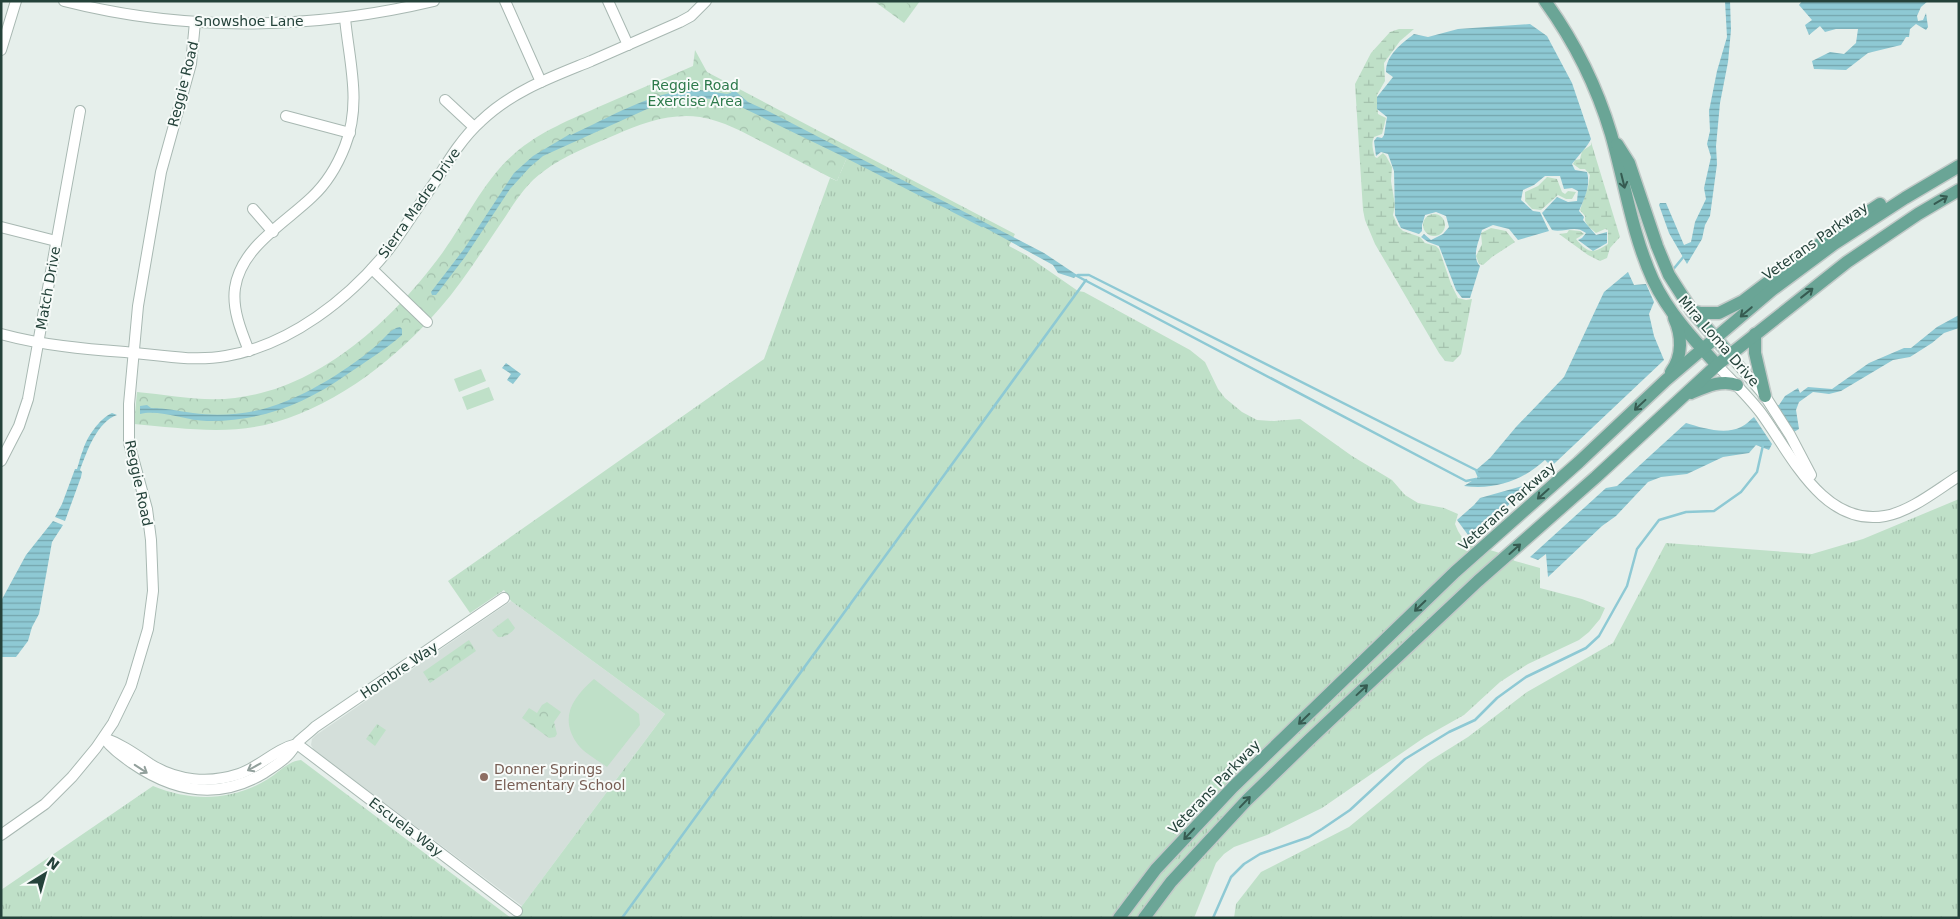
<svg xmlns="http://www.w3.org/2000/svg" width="1960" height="919" font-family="'DejaVu Sans',sans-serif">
<defs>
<pattern id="grass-tufts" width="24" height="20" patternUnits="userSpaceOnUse" patternTransform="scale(1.25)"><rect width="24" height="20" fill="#bfe0c8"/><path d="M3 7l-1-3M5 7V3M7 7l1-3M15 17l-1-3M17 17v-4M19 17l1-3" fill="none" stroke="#a4c1ad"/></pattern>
<pattern id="wetland-marsh" width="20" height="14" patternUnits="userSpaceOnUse" patternTransform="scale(1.25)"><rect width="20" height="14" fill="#bfe0c8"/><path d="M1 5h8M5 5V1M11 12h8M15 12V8" fill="none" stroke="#a4c1ad"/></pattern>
<pattern id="park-crowns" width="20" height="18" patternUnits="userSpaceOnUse" patternTransform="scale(1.25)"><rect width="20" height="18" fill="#bfe0c8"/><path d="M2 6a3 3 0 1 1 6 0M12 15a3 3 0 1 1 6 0" fill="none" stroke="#a4c1ad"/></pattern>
<pattern id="water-rules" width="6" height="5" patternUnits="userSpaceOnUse" patternTransform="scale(1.25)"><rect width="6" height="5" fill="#8ec9d4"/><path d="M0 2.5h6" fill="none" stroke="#74a5ad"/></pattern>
</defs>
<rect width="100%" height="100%" fill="#e6efeb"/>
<path fill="#d4dfda" d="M511,601L665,714L522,906L314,750L311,745L312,739L316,735Z"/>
<g fill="url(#grass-tufts)">
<path d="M851,148L1015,234L1009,246L1026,255L1078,291L1084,292L1190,350L1205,362L1218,389L1225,398L1242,412L1257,420L1274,421L1300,419L1352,456L1392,480L1405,495L1418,503L1444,508L1458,514L1455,524L1458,531L1463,539L1474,547L1490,550L1503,554L1515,561L1540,568V588L1582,599L1605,608L1600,619L1589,632L1579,640L1528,664L1500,682L1464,715L1425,737L1322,808L1267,835L1234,847L1224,854L1216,863L1194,918H513L665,714L511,601L504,590L470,613L448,581L764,359L830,178L837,181Z"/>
<path d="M1959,499V918H1234L1236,904L1261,872L1349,827L1428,762L1468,737L1527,692L1613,643L1666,543L1812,554L1863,539Z"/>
<path d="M301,760L511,918H1V890L153,786C192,802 232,801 268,779C278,773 288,761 301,760Z"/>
</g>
<g fill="url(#wetland-marsh)">
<path d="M1399,29H1414L1400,41L1384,63L1385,81L1377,95L1378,114L1386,118L1382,134L1374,137C1371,144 1373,150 1375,157L1377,158L1383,153L1386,156L1392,167L1391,181L1395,205L1393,215L1398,226L1403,231L1420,237L1425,243L1436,246L1439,249L1451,284L1458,298L1466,300L1472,299L1461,354L1453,362L1445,361L1439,353L1375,244L1365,220L1363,210L1355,84L1371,53L1390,32Z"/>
<path d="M1591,142L1620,237L1610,248L1607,258L1600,261L1588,255L1559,234L1567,233L1569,230L1580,231L1584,234L1576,239C1589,254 1592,254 1608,244V230L1605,229L1596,233L1588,226L1585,221V216L1580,210L1588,187L1590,175L1585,169H1580L1573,164L1575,160L1580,159L1582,151L1591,145Z"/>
<path d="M1547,177L1557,179L1562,192L1565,194L1568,191L1576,192L1572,199H1566L1558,195L1541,210L1532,209L1525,201V192L1538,186Z"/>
<circle cx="1434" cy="225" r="11"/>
<path d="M1491,228L1506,231L1515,242L1492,257L1483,265L1479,264L1476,256L1482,244L1481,233Z"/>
</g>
<g fill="url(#park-crowns)">
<path d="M874,1H920L904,23Z"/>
<path d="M695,50L707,72L851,148L837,181C813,169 790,156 766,144C745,133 724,121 700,117C670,113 642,123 615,135C590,146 565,155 544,171C524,185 512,207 499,226C480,254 462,283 440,308C397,358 340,403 276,422C229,436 182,428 134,424L137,392C169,395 203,402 235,398C321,388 394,319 443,252C466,220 484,180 514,154C540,131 572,119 603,105C633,92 663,79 693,66Z"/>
<path d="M508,618L515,628C512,633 504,638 498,637L492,630Z"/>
<path d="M469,640L476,651L430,683L423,672Z"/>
<path d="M547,702L561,712L554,722L557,734L555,737L549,738L522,718L529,708L537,713L542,705Z"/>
<path d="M377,724L386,730L375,746L366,739Z"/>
</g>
<g fill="#bfe0c8">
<path d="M904,1L909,5L900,18L895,14Z"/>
<path d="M481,369L486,381L459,392L454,379Z"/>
<path d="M489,387L494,400L467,410L462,397Z"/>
<path d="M594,679L639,714L640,725L607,767C599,761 586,754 579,746C558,719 572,698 594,679Z"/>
</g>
<g fill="url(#water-rules)">
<path d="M1725,1H1730L1731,30L1728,62L1720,103L1716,146L1717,164L1710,216L1705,225L1702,239L1687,264L1669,233L1659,205L1660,203H1666L1684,245L1691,242L1695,222L1706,199L1704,188L1711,157L1707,144L1710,131L1709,111L1717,71L1727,37Z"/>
<path d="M1802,1H1928L1921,7L1917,16L1918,21L1923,20L1926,13L1928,27L1926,30L1916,24L1910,29L1909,37H1906L1901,45L1868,53L1846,70L1814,69L1812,61L1830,52L1844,54L1856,43L1858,29H1836L1825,32L1820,26L1809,35L1805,25L1812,20L1799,5Z"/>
<path d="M1530,24L1547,36L1572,83L1591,139C1588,146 1577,157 1572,164L1575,170L1587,172C1591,186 1584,199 1579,211L1584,217L1583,220L1596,235L1607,232V243L1593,251L1578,240L1582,238L1586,233C1575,224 1564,233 1552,230L1542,213L1557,197L1568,202L1577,201L1578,191L1572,188L1564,189L1560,176H1545L1534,185L1523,190L1521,200L1533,211L1540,212L1549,231L1518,240L1509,229L1493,225L1482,230C1479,241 1471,257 1480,266L1470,298H1462L1456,290L1439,246L1428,242L1421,237L1424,234L1431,240L1443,234L1449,227L1446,216L1436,212L1425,215L1422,225V231L1419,234L1401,228L1395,215L1394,171L1388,154L1381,152L1376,156L1374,141L1377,137L1382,138L1384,135L1387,117L1377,109V97L1393,77L1386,72C1386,55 1401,44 1414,34L1428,37L1458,29Z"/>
<path d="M693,89L727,94L731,93L733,89L748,102L770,112L1044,253L1077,275L1074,278L1058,273L1053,265L969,219L928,200L838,154L739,106L717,100L696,97L671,100L656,105L543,156L530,167L510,189L465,257L436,295H432L431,292L464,249L514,173L533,156L570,134L571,135C610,117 650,93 693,89Z"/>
<path d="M1628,272L1634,285L1646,284L1654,302L1649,314L1654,336L1664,360L1556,462L1471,539L1457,520L1474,505L1480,498L1530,484L1550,465L1545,460C1522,481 1495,490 1464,486L1478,477L1476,470L1490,458L1516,427L1564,377L1604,292Z"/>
<path d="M1959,315V328L1944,333L1932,343L1910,357L1893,360L1841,391L1829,394L1813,392L1799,402L1796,410L1799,429L1787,436L1767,407L1779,405L1785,396L1798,388L1800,393L1808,387L1832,389L1869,363L1904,348H1911L1937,327Z"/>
<path d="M400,327L402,329V335C385,350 365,362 346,375C305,404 259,422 207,421C187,421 159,409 140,414V406L147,405L151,408C165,408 179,411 193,413C221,417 252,414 279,404C312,392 350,368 377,345C384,339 391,328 400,327Z"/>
<path d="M506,363L521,374L513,384L507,380L511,374L502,368Z"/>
<path d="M112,413L117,415C97,422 87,451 80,470L82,472L81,477L65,521L55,517L62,504L75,469H77C79,463 80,457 83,450C87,437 99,419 112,413Z"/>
<path d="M1754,417L1772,444L1769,450L1756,445L1749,453L1723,457L1687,474L1661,477L1648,482L1616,516L1602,526L1548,577L1546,554L1538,560L1530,557L1606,488L1617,486L1686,423C1702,428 1725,435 1741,427C1746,425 1750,420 1754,417Z"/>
<path d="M53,521L63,525L52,542L39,614L32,627L28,641L16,657H1V601L26,555Z"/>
</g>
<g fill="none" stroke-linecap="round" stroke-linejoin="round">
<g stroke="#8ec9d4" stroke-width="2.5">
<path d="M951,210L982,226"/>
<path d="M1671,272L1685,255"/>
<path d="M1075,275L1466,481L1476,479"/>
<path d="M1078,275H1089L1476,470L1479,477"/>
<path d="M622,918L1086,280"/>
<path d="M1213,918L1231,877L1244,864L1260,854L1309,837L1322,829L1350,810L1405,759L1449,732L1475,720L1497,698L1526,677L1586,648L1599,636L1627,586L1637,549L1659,520L1686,512L1714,511L1741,492L1757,472L1763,445"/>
</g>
<defs>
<g id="minor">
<path d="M64,1C185,32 313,30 434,1"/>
<path d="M505,1L541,82"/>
<path d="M608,1L628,45"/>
<path d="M1,50L16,1"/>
<path d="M445,100L474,127"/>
<path d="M286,116L350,133"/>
<path d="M253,209L273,232"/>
<path d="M1,227L56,241"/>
<path d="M372,269L427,322"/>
<path d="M1,334C42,345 83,349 125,352C159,355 193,362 226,356C290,345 349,299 389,249C406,226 421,202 437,179C450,158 463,137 481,121C512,91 552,77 591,61C620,48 650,35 680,22L691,16L706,1"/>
<path d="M249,351C241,331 232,309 235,288C241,247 285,223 312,197C327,183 338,164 345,146C362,103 349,61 345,18"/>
<path d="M1730,355L1765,396L1790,435L1811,475"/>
<path d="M1717,365C1732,381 1748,396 1761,413C1791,454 1823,527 1885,516C1910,512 1938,489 1959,476"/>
<path d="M1,461L19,426L28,399L80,111"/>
<path d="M104,738C112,749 121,755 132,763C174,792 219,800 264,773C271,768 280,763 286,757C291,753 294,747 298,742C303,737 310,732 315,727L504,598"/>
<path d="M104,738C121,744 135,754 150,764C177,781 209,784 239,774C260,767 275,749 297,744"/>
<path d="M297,744L517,911"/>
<path d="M1,835L45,804L72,777L96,748L113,723L131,686L148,629L153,591L151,540L147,509L129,443V404L138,306L161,172L191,64L195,22"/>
</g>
<g id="major">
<path d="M1545,1C1574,41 1597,87 1611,134C1625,183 1632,234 1653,280C1668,312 1693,339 1717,365"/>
<path d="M1617,144L1629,163L1657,246L1669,275L1692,311L1730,355"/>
<path d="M1692,311L1701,313H1719L1743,301L1809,251L1880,204"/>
<path d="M1755,334V353L1765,396"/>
<path d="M1671,372C1683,356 1682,335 1674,318"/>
<path d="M1691,393C1705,387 1722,379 1737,385"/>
<path d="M1119,918L1156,869L1233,787L1455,572L1579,462L1666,380L1772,290L1834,244L1905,198L1959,166"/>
<path d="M1144,918L1171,882L1247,800L1310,739L1478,581L1596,477L1717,365L1847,262L1918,214L1959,190"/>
</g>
</defs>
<use href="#minor" stroke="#a8b8b2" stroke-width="12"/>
<use href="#major" stroke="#c2cac8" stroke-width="15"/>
<use href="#minor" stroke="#fff" stroke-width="10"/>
<use href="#major" stroke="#6aa596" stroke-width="12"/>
</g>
<defs><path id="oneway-shaft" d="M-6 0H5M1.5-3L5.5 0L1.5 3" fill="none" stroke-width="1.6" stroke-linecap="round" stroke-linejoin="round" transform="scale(1.25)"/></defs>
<g stroke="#365b51">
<use href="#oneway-shaft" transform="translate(1623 181) rotate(76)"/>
<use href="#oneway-shaft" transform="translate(1941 200) rotate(-31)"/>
<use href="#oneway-shaft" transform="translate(1807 293) rotate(-38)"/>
<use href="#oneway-shaft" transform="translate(1746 312) rotate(140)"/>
<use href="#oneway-shaft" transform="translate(1640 405) rotate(137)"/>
<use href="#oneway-shaft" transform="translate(1543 494) rotate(138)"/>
<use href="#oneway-shaft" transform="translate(1515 549) rotate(-42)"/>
<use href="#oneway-shaft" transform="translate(1420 606) rotate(136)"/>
<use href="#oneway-shaft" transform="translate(1362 690) rotate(-43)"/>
<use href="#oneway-shaft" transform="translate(1304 719) rotate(136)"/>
<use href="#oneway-shaft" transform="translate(1245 802) rotate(-46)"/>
<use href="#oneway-shaft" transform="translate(1189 834) rotate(133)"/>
</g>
<g stroke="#92a09c">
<use href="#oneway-shaft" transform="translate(254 767) rotate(151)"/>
<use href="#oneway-shaft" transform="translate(141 769) rotate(33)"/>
</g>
<circle fill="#8d6e63" stroke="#f7fbf9" stroke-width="2" cx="484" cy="777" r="5"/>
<g text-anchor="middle" stroke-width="4" stroke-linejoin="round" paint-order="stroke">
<g font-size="14" fill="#24423a" stroke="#f7fbf9">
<text x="249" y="26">Snowshoe Lane</text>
<text transform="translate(183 84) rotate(-76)" y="5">Reggie Road</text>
<text transform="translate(419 203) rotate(-55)" y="5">Sierra Madre Drive</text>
<text transform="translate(1815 241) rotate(-35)" y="5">Veterans Parkway</text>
<text transform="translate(48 288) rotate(-80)" y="5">Match Drive</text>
<text transform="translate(1719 341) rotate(49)" y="5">Mira Loma Drive</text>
<text transform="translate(139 483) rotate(78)" y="5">Reggie Road</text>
<text transform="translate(1507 506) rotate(-42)" y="5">Veterans Parkway</text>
<text transform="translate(399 670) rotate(-34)" y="5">Hombre Way</text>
<text transform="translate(1214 787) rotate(-46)" y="5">Veterans Parkway</text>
<text transform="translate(406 827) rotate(37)" y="5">Escuela Way</text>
</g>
<g font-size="14" fill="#2d7a4b" stroke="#f7fbf9">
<text x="695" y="90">Reggie Road<tspan x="695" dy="16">Exercise Area</tspan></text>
</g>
<g font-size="14" fill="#785e54" stroke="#f7fbf9" text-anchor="start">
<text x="494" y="774">Donner Springs<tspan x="494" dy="16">Elementary School</tspan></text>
</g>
</g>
<rect width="1960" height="919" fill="none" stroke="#24423a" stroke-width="5"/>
<g transform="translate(45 874) rotate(37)" stroke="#f7fbf9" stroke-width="4" paint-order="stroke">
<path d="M0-4L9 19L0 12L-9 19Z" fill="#24423a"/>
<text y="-8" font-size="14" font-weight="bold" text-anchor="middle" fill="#24423a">N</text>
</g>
</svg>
